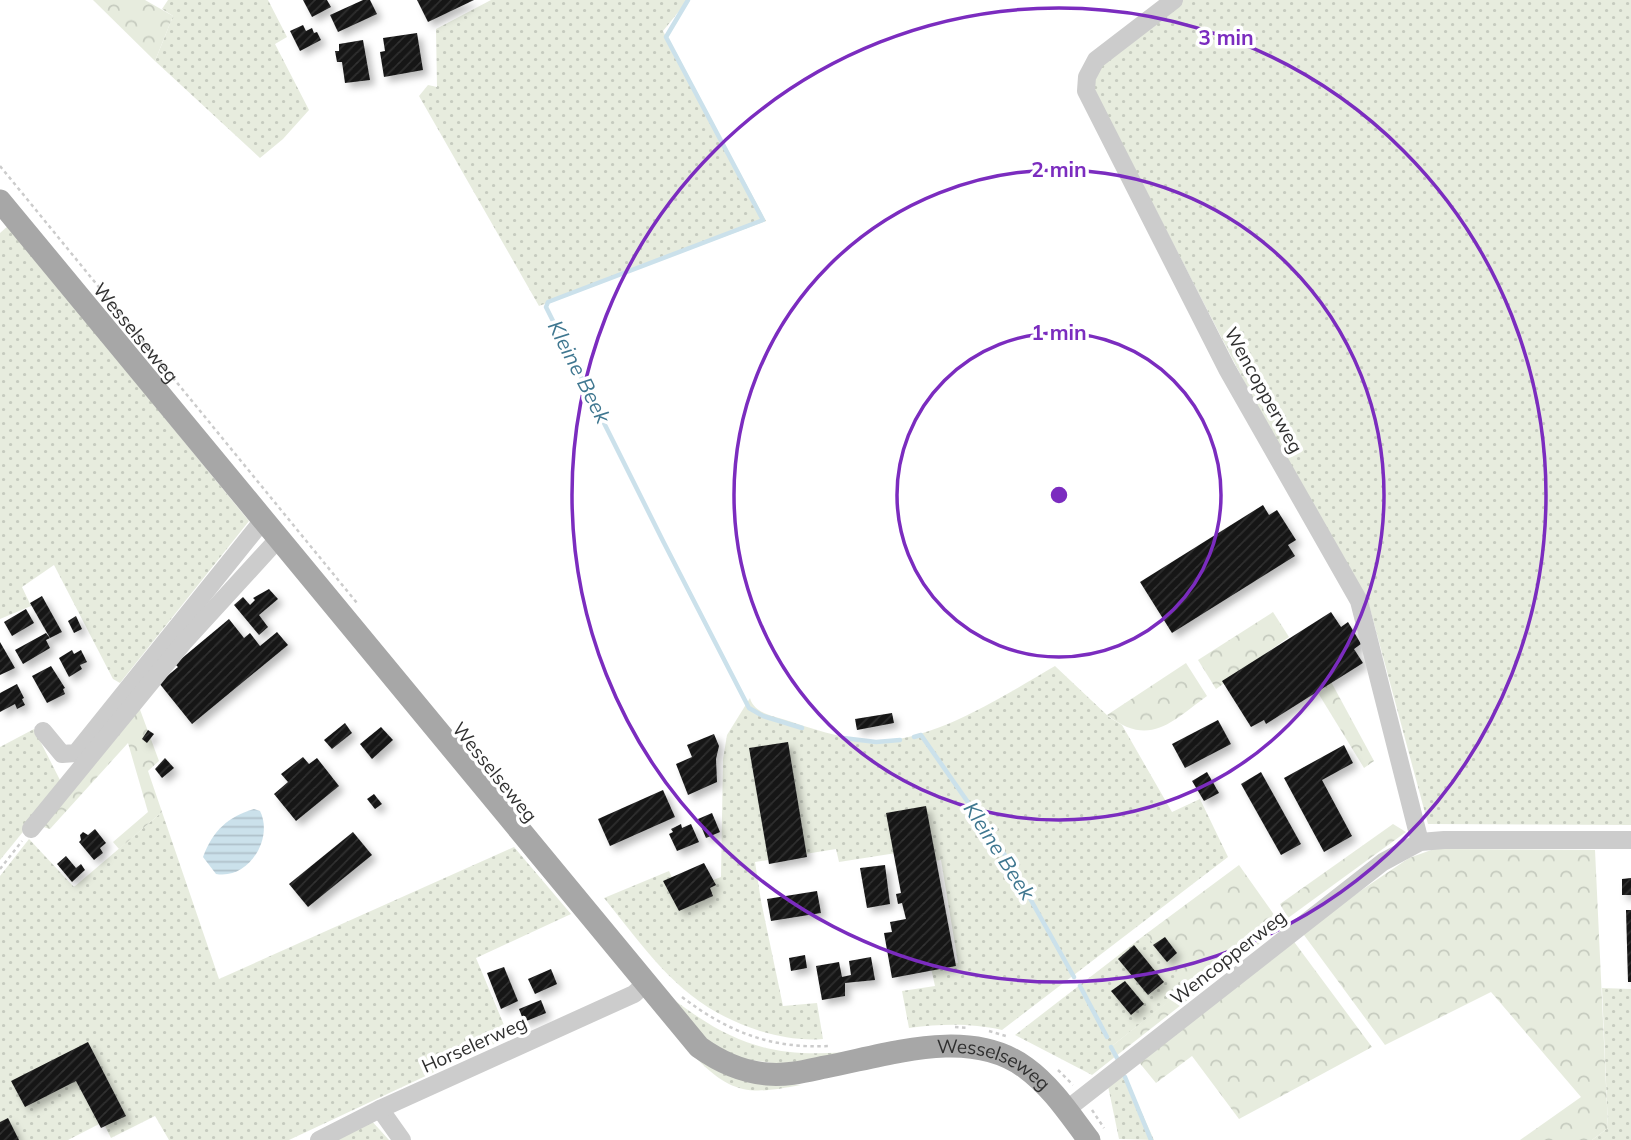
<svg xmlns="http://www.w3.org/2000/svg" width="1631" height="1140" font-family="Mulish,sans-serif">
<defs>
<pattern id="grass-dots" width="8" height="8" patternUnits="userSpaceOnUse" patternTransform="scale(1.75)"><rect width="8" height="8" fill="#e7ecde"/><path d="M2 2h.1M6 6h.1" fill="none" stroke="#c6cbbf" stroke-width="1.8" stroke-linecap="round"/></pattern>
<pattern id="forest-crowns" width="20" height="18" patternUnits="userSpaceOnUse" patternTransform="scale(1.75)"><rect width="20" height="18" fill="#e7ecde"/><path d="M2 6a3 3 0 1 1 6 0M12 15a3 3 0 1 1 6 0" fill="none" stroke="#c6cbbf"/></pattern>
<pattern id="water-rules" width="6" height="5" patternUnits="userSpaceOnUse" patternTransform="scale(1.75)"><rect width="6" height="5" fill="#cbe1eb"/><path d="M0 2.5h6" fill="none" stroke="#afc1ca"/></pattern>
<pattern id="building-hatch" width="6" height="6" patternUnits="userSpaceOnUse" patternTransform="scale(1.75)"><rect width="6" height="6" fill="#161616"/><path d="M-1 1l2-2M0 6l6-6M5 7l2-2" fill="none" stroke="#303030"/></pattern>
<filter id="shadow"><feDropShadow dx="5" dy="5" stdDeviation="3.5" flood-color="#0004"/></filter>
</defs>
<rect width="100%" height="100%" fill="#fff"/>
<g fill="url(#grass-dots)">
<path d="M168,0H268L287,37L275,44L309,110L283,139L260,158L155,61L173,16L162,9Z"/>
<path d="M491,0H688L663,31L766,221L539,306L419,96L428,85L437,87L436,29Z"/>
<path d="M1180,0H1631V825L1428,824L1368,601L1267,426L1092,86L1101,61Z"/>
<path d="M8,226L249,521L120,683L113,679L54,565L22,587L31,606L0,619V233Z"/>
<path d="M1055,666L1109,717L1122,725L1172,812L1200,799L1228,857L1002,1030C969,1023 943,1024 909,1028L902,991L935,986L931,968L958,963L941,860L913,864L909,851L839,862L836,849L755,862L761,901L783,1006L817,1003L823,1039C802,1041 780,1037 760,1031C682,1006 653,958 604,898L669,871L679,893L721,877L723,759L727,735L750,698C754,714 775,716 789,721C813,729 838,737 862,740C924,749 1003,696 1055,666Z"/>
<path d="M34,729L62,784L0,860V747Z"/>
<path d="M162,812L219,979L514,847L571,914L476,958L509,1037L289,1140H169L155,1116L111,1138L103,1122L68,1140H0V876L29,839L74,887Z"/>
<path d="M1146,934L1186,988L1112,1046L1116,1056L1092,1075L1015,1035Z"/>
<path d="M655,985C731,1046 771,1061 868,1050L800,1063H773L742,1059L715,1051Z"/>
<path d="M1602,988L1631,989V1140H1592L1608,1128Z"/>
<path d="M697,1059L764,1083L801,1085C752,1094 734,1096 697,1059Z"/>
<path d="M1124,1073L1154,1140L1119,1139L1108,1086Z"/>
<path d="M370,1119L389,1140H328Z"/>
</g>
<g fill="url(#forest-crowns)">
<path d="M93,0H145L173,16L155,61Z"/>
<path d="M1273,612L1289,637L1216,689L1198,660Z"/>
<path d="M1186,663L1207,696C1171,722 1150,748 1107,715Z"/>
<path d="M1329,678L1374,761L1364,768L1315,688Z"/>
<path d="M139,707L159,761L148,771L162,812L119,849L113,842L148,812L128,743L50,829L40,826Z"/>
<path d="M1393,824L1406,832L1288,918L1280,904Z"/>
<path d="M1434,849L1595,850L1608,1128L1592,1140H1520L1581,1097L1491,992L1385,1045L1301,931L1409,858Z"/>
<path d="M1239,865L1282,926L1116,1056L1112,1046L1185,988L1146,934Z"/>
<path d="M1292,939L1372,1047L1239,1119L1192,1056L1156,1083L1138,1061Z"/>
</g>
<path fill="url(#water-rules)" d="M254,809L260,811C274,839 248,880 216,874L203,857C213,830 228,817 254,809Z"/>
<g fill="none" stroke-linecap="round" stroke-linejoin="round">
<g stroke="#cbe1eb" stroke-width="4.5">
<path d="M688,0L666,37L763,220L548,302L546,307L663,541L749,708L763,716L802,728"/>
<path d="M914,737L921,735L1009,861L1074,977"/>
<path d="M843,738L876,742L900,740"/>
<path d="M1080,986L1107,1037"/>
<path d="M1111,1047L1117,1058"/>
<path d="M1125,1077L1151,1140"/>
</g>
</g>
<g fill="url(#building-hatch)" filter="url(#shadow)">
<path d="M303,0H327L331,7L312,17Z"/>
<path d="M363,0H370L377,14L338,32L330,15Z"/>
<path d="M417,0H474L428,22Z"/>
<path d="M303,25L306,31L312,28L314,33L317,32L321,40L300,51L290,31Z"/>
<path d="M417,33L423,70L384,77L380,52L385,51L383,38Z"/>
<path d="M363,40L370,80L345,83L342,62H337L335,51H339V44Z"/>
<path d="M1263,505L1269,515L1277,510L1296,540L1288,545L1295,556L1172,633L1140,582Z"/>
<path d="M269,589L278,599L259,615L268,627L259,635L234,605L243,597L250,605L255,600L253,598Z"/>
<path d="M42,596L62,632L50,638L30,603Z"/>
<path d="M26,609L34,623L12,636L4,622Z"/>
<path d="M1331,612L1341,627L1348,622L1361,644L1354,649L1363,663L1266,724L1264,720L1251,727L1222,681Z"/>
<path d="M76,616L82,629L74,633L68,621Z"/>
<path d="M229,619L244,638L250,633L260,646L277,632L288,645L192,724L159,683L178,667L175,664Z"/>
<path d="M46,633L50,638L46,640L50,648L23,664L15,650Z"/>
<path d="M0,642L15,668L0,675Z"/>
<path d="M72,650L74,654L81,650L87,662L80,665L82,669L69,677L59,658Z"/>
<path d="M51,666L65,688L63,689L65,694L47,703L32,676Z"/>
<path d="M17,684L24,698L22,699L25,705L17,709L15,704L0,712V693Z"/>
<path d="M892,713L894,723L857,730L855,719Z"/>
<path d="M1218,720L1231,744L1185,768L1172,744Z"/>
<path d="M345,723L352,733L332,749L324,740Z"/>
<path d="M381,727L393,740L372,759L360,744Z"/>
<path d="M148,730L154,734L147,743L142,739Z"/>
<path d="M714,734L719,746L716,759L717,782L688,795L676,764L692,757L687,745Z"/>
<path d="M788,742L807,857L769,864L749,748Z"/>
<path d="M1344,745L1353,763L1322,780L1352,836L1324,852L1284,778Z"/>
<path d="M303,757L309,764L317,758L339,786L296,821L274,794L288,782L281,774Z"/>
<path d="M165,758L174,768L162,778L155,769Z"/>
<path d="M1207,772L1219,793L1204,801L1192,781Z"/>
<path d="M1261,772L1301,844L1281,855L1241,784Z"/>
<path d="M663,790L675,817L610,846L598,819Z"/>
<path d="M374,794L382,804L375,809L367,799Z"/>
<path d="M926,806L956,966L892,978L884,933L892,932L890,922L906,919L902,903L898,904L896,894L901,893L886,813Z"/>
<path d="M712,813L720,832L706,838L698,819Z"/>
<path d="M681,824L682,828L691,824L699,842L677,851L669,834L673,832L671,829Z"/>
<path d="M95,829L106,843L100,848L103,853L94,860L79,842L81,840L80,835L83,832L88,835Z"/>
<path d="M353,832L372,855L308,907L289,884Z"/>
<path d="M66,856L76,868L81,864L85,870L72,882L57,864Z"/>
<path d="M704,863L716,885L710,888L713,896L679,911L663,881Z"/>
<path d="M885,865L890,904L867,908L860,868Z"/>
<path d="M1631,878V895H1622V879Z"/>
<path d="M817,891L821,913L771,921L767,899Z"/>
<path d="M1626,910H1631V982H1628Z"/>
<path d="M1165,937L1177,953L1167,962L1153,945Z"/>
<path d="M1134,945L1164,982L1148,995L1118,959Z"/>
<path d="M805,955L807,968L791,971L789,958Z"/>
<path d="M871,957L875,980L845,983V996L822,1000L816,966L839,962L842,977L851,975L849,961Z"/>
<path d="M504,967L518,1001L501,1009L487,973Z"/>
<path d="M551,969L557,984L535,994L528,979Z"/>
<path d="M1125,981L1144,1004L1131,1015L1111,991Z"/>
<path d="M541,1000L546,1013L524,1022L519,1009Z"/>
<path d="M88,1042L126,1116L101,1128L76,1081L25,1107L11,1081Z"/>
<path d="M8,1118L19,1140H0V1122Z"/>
</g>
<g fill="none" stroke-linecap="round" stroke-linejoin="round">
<g stroke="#ccc" stroke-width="2.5" stroke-dasharray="3.5 3.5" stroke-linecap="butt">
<path id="s1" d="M0,166L357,603"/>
<path d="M0,869L22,841"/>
<path d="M682,997C728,1032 771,1049 830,1046"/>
<path d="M955,1027L969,1028"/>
<path d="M989,1031L1006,1036"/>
<path d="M1058,1070L1073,1085"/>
<path d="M1092,1110L1104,1128"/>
</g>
<g stroke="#ccc" stroke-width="18">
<path d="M1174,0L1096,60L1087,77L1086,91L1227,369L1359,601L1420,842"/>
<path d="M43,731L62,754L76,753L264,519"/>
<path d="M31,829L183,643L279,538"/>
<path d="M380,1109L402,1140"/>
<path d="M1066,1110L1383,862L1420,842L1444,840H1631"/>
<path d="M319,1140L380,1109L634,994L645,984"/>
</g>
<path stroke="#a7a7a7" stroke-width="23" id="s2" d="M0,201L699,1047C720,1062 742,1072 767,1074C787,1076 806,1071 825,1067C888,1055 970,1026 1026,1068C1052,1087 1070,1115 1089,1140"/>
</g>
<g fill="none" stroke="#7b2cbf" stroke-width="3.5">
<circle cx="1059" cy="495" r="162"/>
<circle cx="1059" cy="495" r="325"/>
<circle cx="1059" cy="495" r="487"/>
</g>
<g text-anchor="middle" stroke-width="7" stroke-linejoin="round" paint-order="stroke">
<g font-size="19" fill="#2f2f2f" stroke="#fff">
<text dy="7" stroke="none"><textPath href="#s1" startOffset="215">Wesselseweg</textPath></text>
<text transform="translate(1264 390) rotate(61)" y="7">Wencopperweg</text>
<text transform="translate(495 772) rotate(51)" y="7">Wesselseweg</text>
<text transform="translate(1228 957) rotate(-38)" y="7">Wencopperweg</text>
<text transform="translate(474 1044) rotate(-24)" y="7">Horselerweg</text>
<text dy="7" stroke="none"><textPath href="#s2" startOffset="1405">Wesselseweg</textPath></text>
</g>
<g font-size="21" font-style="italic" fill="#3f7790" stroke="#fff">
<text transform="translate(579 372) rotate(63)" y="7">Kleine Beek</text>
<text transform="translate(999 851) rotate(57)" y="7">Kleine Beek</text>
</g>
</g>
<circle cx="1059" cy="495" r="10" fill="#7b2cbf" stroke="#fff" stroke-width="3.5"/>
<g font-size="21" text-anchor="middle" font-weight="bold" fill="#7b2cbf" stroke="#fff" stroke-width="7" stroke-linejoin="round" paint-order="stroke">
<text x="1226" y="45">3 min</text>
<text x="1059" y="177">2 min</text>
<text x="1059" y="340">1 min</text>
</g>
</svg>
